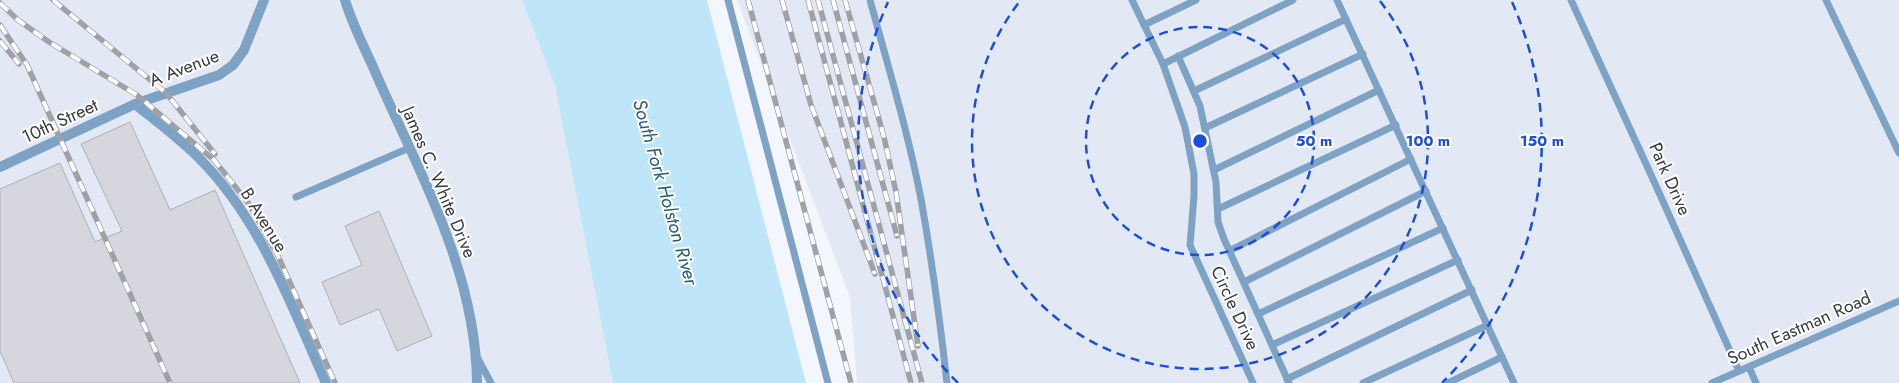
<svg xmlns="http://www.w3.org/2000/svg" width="1899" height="383" font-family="Jost,sans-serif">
<rect width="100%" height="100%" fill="#f3f6fd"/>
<g fill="#e3e9f4">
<path d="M0,0H522L555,86L613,383H0Z"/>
<path d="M737,0H1899V383H857L850,297Z"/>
</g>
<path fill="#bee6f8" d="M522,0H707L806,383H613L555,86Z"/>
<g fill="#d6d6df" stroke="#aeaeb8">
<path d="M130,122L170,210L215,190L300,383H14L0,351V189L60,163L95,242L122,231L81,144Z"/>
<path d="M379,211L432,336L397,351L379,309L340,325L322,282L362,265L345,226Z"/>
</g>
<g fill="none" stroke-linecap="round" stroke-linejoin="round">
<g stroke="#7da2c3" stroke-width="7">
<path d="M728,0L828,383"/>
<path d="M870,0C888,66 908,132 921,199C932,260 940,321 947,383"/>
<path d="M1132,0L1163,64L1185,127L1194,174V196L1190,245L1253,383"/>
<path d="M1337,0L1514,383"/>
<path d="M1571,0L1652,177L1739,371"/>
<path d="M1826,0L1899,153"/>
<path d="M1144,25L1196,0"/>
<path d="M1178,56L1200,106L1216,182L1218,222L1224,239L1289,383"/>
<path d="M1163,64L1293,0"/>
<path d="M1194,91L1346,19"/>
<path d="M1205,128L1363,54"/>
<path d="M1214,170L1379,90"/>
<path d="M296,197L409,148"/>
<path d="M1218,209L1396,125"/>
<path d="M1229,251L1411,159"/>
<path d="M1244,282L1426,191"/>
<path d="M1258,314L1443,228"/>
<path d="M1272,345L1458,260"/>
<path d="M477,357L491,383"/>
<path d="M1749,367L1756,383"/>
<path d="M1287,379L1472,290"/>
<path d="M1363,383L1488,325"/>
<path d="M1448,383L1502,357"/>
<path d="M1712,383L1899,301"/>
</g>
<g stroke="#7da2c3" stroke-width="10">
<path d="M345,0C352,23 363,45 373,67C417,169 476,269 477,383"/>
<path d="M135,104C156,121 179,138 199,158C261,220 291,305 326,383"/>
<path d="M0,167L135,104L219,75L233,65L244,50L264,0"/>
</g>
<defs>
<g id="rail">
<path d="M53,0L166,93L215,154"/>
<path d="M748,0L851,383"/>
<path d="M782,0L811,105L875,274"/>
<path d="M808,0L911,383"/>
<path d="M818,0L922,383"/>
<path d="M833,0L897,236"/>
<path d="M845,0L884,137L896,192L918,346"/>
<path d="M0,3L18,20L49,42L137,95L214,160L249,204L278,256L335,383"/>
<path d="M0,25L27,65L170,383"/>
<path d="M0,41L19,64"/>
</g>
</defs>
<use href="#rail" stroke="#9ea1a7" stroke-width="5.5"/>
<use href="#rail" stroke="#fff" stroke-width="4" stroke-dasharray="11" stroke-linecap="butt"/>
</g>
<g fill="none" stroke="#1d4ed8" stroke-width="2.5" stroke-dasharray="9 6">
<circle cx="1200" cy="141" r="114"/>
<path d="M1380 1A228 228 0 1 1 1020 1"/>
<path d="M958 383A342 342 0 0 1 888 2M1512 2A342 342 0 0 1 1442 383"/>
</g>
<g text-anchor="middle" stroke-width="4" stroke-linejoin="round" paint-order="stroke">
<g font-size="18" fill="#3a3c40" stroke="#fff">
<text transform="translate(184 68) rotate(-21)" y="6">A Avenue</text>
<text transform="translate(60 121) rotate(-25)" y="6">10th Street</text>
<text transform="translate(1670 179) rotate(66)" y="6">Park Drive</text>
<text transform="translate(439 182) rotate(67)" y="6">James C. White Drive</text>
<text transform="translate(264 220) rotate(58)" y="6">B Avenue</text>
<text transform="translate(1235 308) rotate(65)" y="6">Circle Drive</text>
<text transform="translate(1799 328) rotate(-24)" y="6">South Eastman Road</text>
</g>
<g font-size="19" font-style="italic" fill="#265d72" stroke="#fff">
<text transform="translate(666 192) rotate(74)" y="7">South Fork Holston River</text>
</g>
</g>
<circle cx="1200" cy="141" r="8" fill="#1d4ed8" stroke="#fff" stroke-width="2.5"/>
<g font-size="15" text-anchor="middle" font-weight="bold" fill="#1d4ed8" stroke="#fff" stroke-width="4" stroke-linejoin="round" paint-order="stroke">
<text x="1314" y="146">50 m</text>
<text x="1428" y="146">100 m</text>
<text x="1542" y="146">150 m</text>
</g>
</svg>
